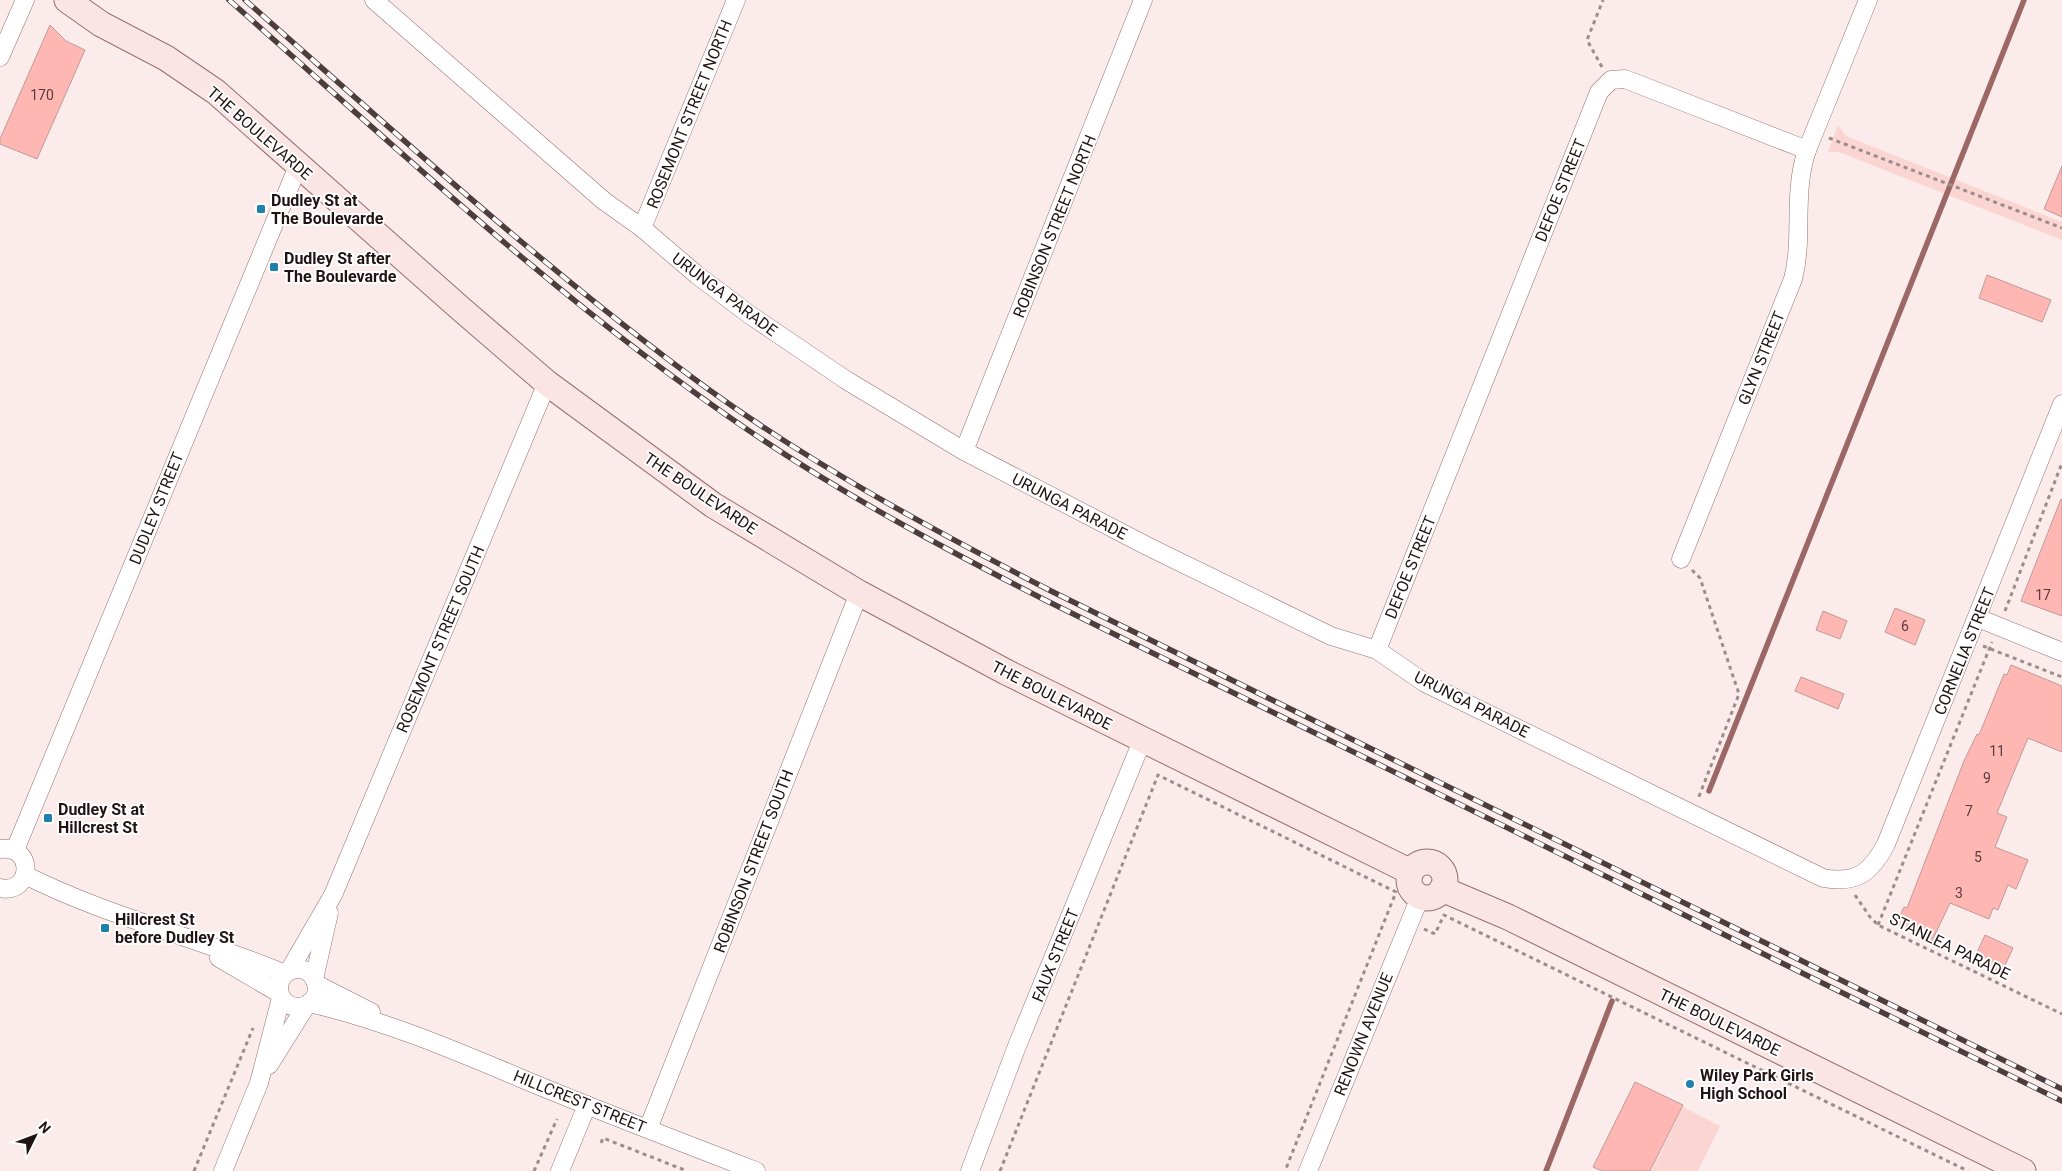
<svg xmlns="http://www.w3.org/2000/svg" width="2062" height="1171" font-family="Roboto,sans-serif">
<rect width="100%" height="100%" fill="#fbebea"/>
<g fill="#fbd5d2">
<path d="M1838,125L1846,136L2062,222V240L1839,152H1828Z"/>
<path d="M1683,1107L1720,1126L1698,1171H1652Z"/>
</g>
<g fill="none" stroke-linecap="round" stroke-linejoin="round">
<g stroke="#9c6866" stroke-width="5.5">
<path d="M1709,791L2024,0"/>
<path d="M1546,1171L1612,1001"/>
</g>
</g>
<g fill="#feb7b3" stroke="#bf9a98">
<path d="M50,25L66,41L85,50L37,159L0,144V139Z"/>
<path d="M2062,166V217L2044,209Z"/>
<path d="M1987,275L2051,300L2042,322L1979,298Z"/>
<path d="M2061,499L2062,500V616L2021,601Z"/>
<path d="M1895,608L1925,620L1915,645L1885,632Z"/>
<path d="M1823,611L1847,621L1840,639L1816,630Z"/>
<path d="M2011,665L2062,686V752L2028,738L1997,813L2007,817L1995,847L2028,860L2016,889L2008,885L1998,910L1993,908L1989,919L1950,903L1932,941L1896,924L1904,907L1907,908L1964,761L1977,734L1979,735L2004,674L2007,675Z"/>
<path d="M1801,677L1844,694L1838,709L1795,691Z"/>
<path d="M1985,935L2013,948L2001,974L1973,961Z"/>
<path d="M1635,1082L1683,1105L1650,1171H1602L1593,1167Z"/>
</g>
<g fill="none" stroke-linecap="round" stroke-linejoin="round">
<defs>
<g id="street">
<path d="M374,0L604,201L642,228L697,275L750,315L846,380L964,451L1147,546L1331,636L1377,650L1425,683L1823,878C1856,884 1871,873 1886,844L2062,404"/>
<path d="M0,57L25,0"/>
<path d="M642,228L736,0"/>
<path d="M964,451L1143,0"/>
<path d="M1681,559L1793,279C1804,237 1792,195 1807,150"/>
<path d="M1978,618L2062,652"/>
<path d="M1377,650L1599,92L1611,80L1625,79L1807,150L1868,0"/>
<path d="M0,849C35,844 33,895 0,888"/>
<path d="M15,850L298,166"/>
<path d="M25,875C108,917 200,938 285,974"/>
<path d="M219,958L279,993"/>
<circle cx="298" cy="988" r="19"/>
<path d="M289,971L333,895L547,383"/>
<path d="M314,979L329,913"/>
<path d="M316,984L371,1012"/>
<path d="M309,1003C388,1021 463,1054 537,1085C610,1115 683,1143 756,1171"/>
<path d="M269,1065L306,1006"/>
<path d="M648,1129L859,593"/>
<path d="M223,1171L259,1083L281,998"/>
<path d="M560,1171L587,1105"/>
<path d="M970,1171L1017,1046L1142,741"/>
<path d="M1308,1171L1420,897"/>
</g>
<g id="secondary">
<path d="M67,0L101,24L166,58L216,92L461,309L547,383L713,505L859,593L1006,672L1411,872"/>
<circle cx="1427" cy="880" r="18"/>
<path d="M1442,889L1508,917L2023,1171"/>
</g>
</defs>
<use href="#street" stroke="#94716f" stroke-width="19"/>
<use href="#secondary" stroke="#94716f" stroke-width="27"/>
<g stroke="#9c8d8d" stroke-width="3" stroke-dasharray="4 4" stroke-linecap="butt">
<path d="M1602,67L1587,40L1603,0"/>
<path d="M1829,138L2062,228"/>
<path d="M1692,570L1700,578L1739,694L1698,799"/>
<path d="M2005,611L2062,463"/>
<path d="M1983,646L2062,677"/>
<path d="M1855,895L1870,917L1878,925L2062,1014"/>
<path d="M1878,925L1992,642"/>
<path d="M1424,929L1435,934L1444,915L1968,1171"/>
<path d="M601,1143L603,1138L687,1171"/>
<path d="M194,1171L253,1028"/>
<path d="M534,1171L557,1119"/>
<path d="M1000,1171L1158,775L1396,892L1285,1171"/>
</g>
<use href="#street" stroke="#fff" stroke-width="18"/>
<use href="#secondary" stroke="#fbe5e4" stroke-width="25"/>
<defs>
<g id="rail">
<path d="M229,0C397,148 562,304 748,430C842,494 943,548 1045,600L2062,1101"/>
<path d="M245,0C396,133 545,270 708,389C816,467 933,530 1051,591L2062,1089"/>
</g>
</defs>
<use href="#rail" stroke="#4d3e3e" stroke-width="5.5"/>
<use href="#rail" stroke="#fff" stroke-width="4" stroke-dasharray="11" stroke-linecap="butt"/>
</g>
<g fill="#1d81ac" stroke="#fff" stroke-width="2">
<rect x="256" y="204" width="10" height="10" rx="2.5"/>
<rect x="269" y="262" width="10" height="10" rx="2.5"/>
<rect x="43" y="813" width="10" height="10" rx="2.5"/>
<rect x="100" y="923" width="10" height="10" rx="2.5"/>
<circle cx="1690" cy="1084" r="5"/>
</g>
<g text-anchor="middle" stroke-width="4" stroke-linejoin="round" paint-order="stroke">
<g font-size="14" fill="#583c3b">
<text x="42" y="100">170</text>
<text x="2043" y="600">17</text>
<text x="1905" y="631">6</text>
<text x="1997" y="756">11</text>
<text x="1987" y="783">9</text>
<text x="1969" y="816">7</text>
<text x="1978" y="862">5</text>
<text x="1959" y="898">3</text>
</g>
<g font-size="16" fill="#211313" stroke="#fff">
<text transform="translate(689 114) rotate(-68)" y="6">ROSEMONT STREET NORTH</text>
<text transform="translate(260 133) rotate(41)" y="6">THE BOULEVARDE</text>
<text transform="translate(1560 190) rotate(-68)" y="6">DEFOE STREET</text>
<text transform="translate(1054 226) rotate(-68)" y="6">ROBINSON STREET NORTH</text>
<text transform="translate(725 294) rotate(37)" y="6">URUNGA PARADE</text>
<text transform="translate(1761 358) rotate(-68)" y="6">GLYN STREET</text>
<text transform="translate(701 493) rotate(34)" y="6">THE BOULEVARDE</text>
<text transform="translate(1070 506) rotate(27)" y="6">URUNGA PARADE</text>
<text transform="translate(156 508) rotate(-68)" y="6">DUDLEY STREET</text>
<text transform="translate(1410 567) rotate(-68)" y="6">DEFOE STREET</text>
<text transform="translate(440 639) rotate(-67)" y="6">ROSEMONT STREET SOUTH</text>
<text transform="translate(1964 651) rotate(-68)" y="6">CORNELIA STREET</text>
<text transform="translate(1052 695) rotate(27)" y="6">THE BOULEVARDE</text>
<text transform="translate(1472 704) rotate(27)" y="6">URUNGA PARADE</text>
<text transform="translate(753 861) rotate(-69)" y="6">ROBINSON STREET SOUTH</text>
<text transform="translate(1950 946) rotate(26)" y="6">STANLEA PARADE</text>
<text transform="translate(1055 955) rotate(-68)" y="6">FAUX STREET</text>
<text transform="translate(1720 1022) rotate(26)" y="6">THE BOULEVARDE</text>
<text transform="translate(1363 1034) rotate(-68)" y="6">RENOWN AVENUE</text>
<text transform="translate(580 1101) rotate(22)" y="6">HILLCREST STREET</text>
</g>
<g font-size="16" font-weight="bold" fill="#211313" stroke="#fff" text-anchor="start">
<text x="271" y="206">Dudley St at<tspan x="271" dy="18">The Boulevarde</tspan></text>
<text x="284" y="264">Dudley St after<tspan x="284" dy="18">The Boulevarde</tspan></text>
<text x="58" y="815">Dudley St at<tspan x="58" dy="18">Hillcrest St</tspan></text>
<text x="115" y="925">Hillcrest St<tspan x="115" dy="18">before Dudley St</tspan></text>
<text x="1700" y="1081">Wiley Park Girls<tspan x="1700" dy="18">High School</tspan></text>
</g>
</g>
<g transform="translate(35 1136) rotate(48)" stroke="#ffffff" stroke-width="4" paint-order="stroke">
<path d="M0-4L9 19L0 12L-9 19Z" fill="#211313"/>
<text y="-8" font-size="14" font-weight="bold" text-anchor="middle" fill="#211313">N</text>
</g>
</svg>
